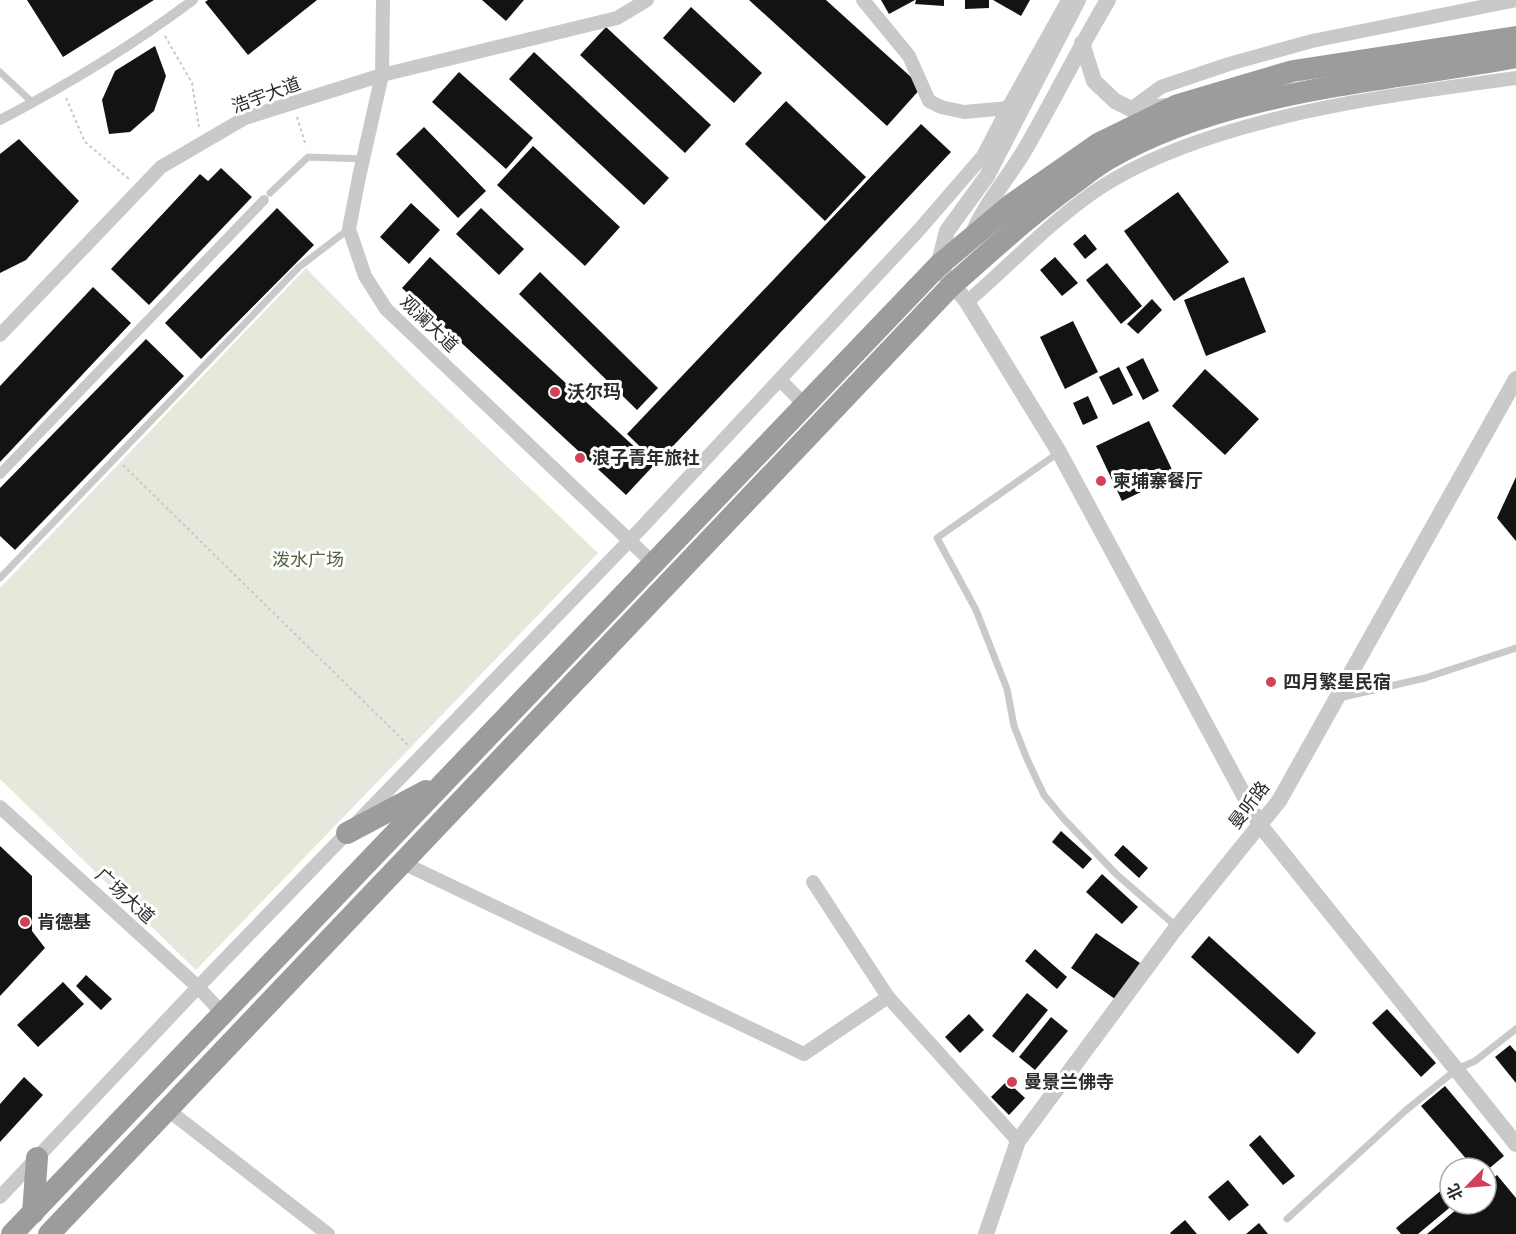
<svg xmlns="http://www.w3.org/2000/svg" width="1516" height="1234" font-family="'Golos Text','Noto Sans SC',sans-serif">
<rect width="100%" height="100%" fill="#fff"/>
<path fill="#e4e9db" d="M306,268L407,371L598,553L196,970L0,779V588Z"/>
<g fill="#131313">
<path d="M27,0H154L63,57Z"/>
<path d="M208,0H317L248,55L205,2Z"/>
<path d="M482,0H524L506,21Z"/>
<path d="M749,0H826L922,87L887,126Z"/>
<path d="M881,0H915L889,14Z"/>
<path d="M916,0H944V6L915,4Z"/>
<path d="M965,0H989V8L965,9Z"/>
<path d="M993,0H1030L1021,16Z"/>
<path d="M691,7L762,73L734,103L663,38Z"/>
<path d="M606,27L711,125L685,153L580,55Z"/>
<path d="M155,46L166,76L154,111L130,132L109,134L102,100L115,71Z"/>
<path d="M534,52L669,178L644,205L509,79Z"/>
<path d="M459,72L533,138L506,169L432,102Z"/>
<path d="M786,101L866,177L825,221L745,144Z"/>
<path d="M921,124L951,152L657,463L627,434Z"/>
<path d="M424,127L486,191L458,218L396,154Z"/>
<path d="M19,139L79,201L26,260L0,273V154Z"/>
<path d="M533,146L620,227L585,266L497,185Z"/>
<path d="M221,168L252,197L149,305L111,269L200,174L208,181Z"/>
<path d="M1178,192L1229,262L1174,301L1124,231Z"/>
<path d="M411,203L440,230L409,264L380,237Z"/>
<path d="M277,208L314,245L201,359L165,323Z"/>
<path d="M481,208L524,249L499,275L456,234Z"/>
<path d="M1085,234L1097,249L1085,259L1073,244Z"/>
<path d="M430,257L654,465L626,495L402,288Z"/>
<path d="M1055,257L1078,283L1062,296L1040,270Z"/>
<path d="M1107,263L1142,306L1121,324L1086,280Z"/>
<path d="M540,272L658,388L637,410L519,294Z"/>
<path d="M1244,277L1266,332L1206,356L1184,300Z"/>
<path d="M93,287L131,323L0,462V386Z"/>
<path d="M1152,299L1162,310L1138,334L1127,324Z"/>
<path d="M1073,321L1098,372L1065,389L1040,337Z"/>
<path d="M146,339L184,376L15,550L0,536V488Z"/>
<path d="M1143,358L1159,391L1143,400L1126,367Z"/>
<path d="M1119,367L1133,395L1113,405L1099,377Z"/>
<path d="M1205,369L1259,419L1225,455L1172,406Z"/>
<path d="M1088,396L1098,418L1083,425L1073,403Z"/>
<path d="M1149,421L1175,476L1122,501L1096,446Z"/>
<path d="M1516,477V541L1497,518Z"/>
<path d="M1061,831L1092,859L1083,869L1052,842Z"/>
<path d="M1123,845L1148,868L1139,878L1114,855Z"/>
<path d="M0,846L32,876V931L45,948L0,996Z"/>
<path d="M1102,874L1138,907L1122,924L1086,892Z"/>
<path d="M1096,933L1140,963L1115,999L1071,968Z"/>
<path d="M1209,936L1316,1033L1298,1054L1191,957Z"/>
<path d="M1035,949L1067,977L1057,989L1025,961Z"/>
<path d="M86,975L112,999L101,1010L76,986Z"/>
<path d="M63,982L84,1004L38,1047L17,1025Z"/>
<path d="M1027,993L1048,1010L1013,1053L992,1036Z"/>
<path d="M1387,1009L1436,1063L1421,1077L1372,1023Z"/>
<path d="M969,1014L984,1030L960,1053L945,1037Z"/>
<path d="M1051,1017L1068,1031L1035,1070L1019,1057Z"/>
<path d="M1510,1045L1516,1052V1083L1495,1057Z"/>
<path d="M24,1077L43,1095L0,1142V1104Z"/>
<path d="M1007,1081L1025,1098L1009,1115L991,1097Z"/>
<path d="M1445,1086L1504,1156L1486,1171V1168H1474L1421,1106Z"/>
<path d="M1260,1135L1295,1176L1283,1185L1249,1145Z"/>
<path d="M1497,1175L1516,1198V1234H1427L1463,1204H1486V1184Z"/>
<path d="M1228,1180L1249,1205L1229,1221L1208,1197Z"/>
<path d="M1450,1183V1204H1454L1418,1234H1401L1396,1228Z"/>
<path d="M1185,1220L1197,1234H1171L1170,1233Z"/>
<path d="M1259,1223L1268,1234H1246Z"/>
</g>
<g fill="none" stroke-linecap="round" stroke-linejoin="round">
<g stroke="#c9c9c9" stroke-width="2" stroke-dasharray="3 3" stroke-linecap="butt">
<path d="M165,36L192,83L199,127"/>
<path d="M66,98L85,142L129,179"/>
<path d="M297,117L306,146"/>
<path d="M123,465L410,747"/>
</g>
<g stroke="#c9c9c9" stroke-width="7">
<path d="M0,72L33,103"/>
<path d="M270,193L308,157L363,159"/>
<path d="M1058,453L937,538L976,610L1007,689L1014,726L1027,759L1044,795L1063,818L1116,874L1177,927"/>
<path d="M0,578L299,267L349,229"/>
<path d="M1339,698L1425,678L1516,648"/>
<path d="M1287,1219L1405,1111L1457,1069L1475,1061L1516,1029"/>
</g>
<g stroke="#c9c9c9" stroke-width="10">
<path d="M0,120C67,85 132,46 193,0"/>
<path d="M0,474L264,200"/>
</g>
<g stroke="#c9c9c9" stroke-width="14">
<path d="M383,0L382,75L359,177L349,229L365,276L386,309L653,563"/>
<path d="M863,0L909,56L929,101L941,107L964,112L1008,108"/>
<path d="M1131,109L1161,87L1229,64L1312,41L1516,0"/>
<path d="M967,302C1009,266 1046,226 1091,194C1129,167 1174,149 1218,135C1315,104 1415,92 1516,78"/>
<path d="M0,335L161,167L245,118L382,75L617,18L647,0"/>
<path d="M780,380L805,405"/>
<path d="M0,807L198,987L223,1014"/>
<path d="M403,863L804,1054L888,997"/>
<path d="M813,882L888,997L1018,1141"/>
<path d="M168,1110L328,1234"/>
<path d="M0,1197L198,987L630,540L918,231L983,156L1008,108L1066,4L1072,0"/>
</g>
<g stroke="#c9c9c9" stroke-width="16">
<path d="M1078,0L987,176L947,231L938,266L967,302L1059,452L1260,825L1516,1144"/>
<path d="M1082,43L1094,81L1115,101L1131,109L1168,106"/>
<path d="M971,237C986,201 1009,178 1027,146C1055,98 1079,48 1108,0"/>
<path d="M986,1234L1018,1141L1173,932L1279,801L1516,379"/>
</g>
<g stroke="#9c9c9c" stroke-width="22">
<path d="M347,833L426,791"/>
<path d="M33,1213L37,1158"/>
<path d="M12,1234L938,266L1012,204L1098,144L1178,105L1293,71L1516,37"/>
<path d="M49,1234L952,285C992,250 1031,214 1074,183C1085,175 1096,166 1108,159C1226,90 1383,82 1516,57"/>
</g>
</g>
<g fill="#d24059" stroke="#fff" stroke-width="2">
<circle cx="555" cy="392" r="6"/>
<circle cx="580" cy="458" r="6"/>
<circle cx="1101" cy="481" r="6"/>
<circle cx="1271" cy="682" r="6"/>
<circle cx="25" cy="922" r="6"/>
<circle cx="1012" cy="1082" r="6"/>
</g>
<g text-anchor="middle" stroke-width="6" stroke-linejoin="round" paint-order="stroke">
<g font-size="18" fill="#2c2c2c" stroke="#fff">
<text transform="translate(266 95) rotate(-20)" y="6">浩宇大道</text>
<text transform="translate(429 324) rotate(44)" y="6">观澜大道</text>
<text transform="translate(1249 805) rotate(-53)" y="6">曼听路</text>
<text transform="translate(125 896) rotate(42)" y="6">广场大道</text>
</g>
<g font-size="18" font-weight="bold" fill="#2c2c2c" stroke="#fff" text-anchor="start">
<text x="567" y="398">沃尔玛</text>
<text x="592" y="464">浪子青年旅社</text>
<text x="1113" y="487">柬埔寨餐厅</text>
<text x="1283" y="688">四月繁星民宿</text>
<text x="37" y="928">肯德基</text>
<text x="1024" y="1088">曼景兰佛寺</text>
</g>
<g font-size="18" fill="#53633f" stroke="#fff">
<text x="308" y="566">泼水广场</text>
</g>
</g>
<g transform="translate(1468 1186) rotate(245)"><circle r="28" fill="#ffffff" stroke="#ababab" stroke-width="1.5"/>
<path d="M0-4.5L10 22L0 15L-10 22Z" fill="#d24059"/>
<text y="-9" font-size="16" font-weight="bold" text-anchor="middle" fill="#2c2c2c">北</text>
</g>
</svg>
